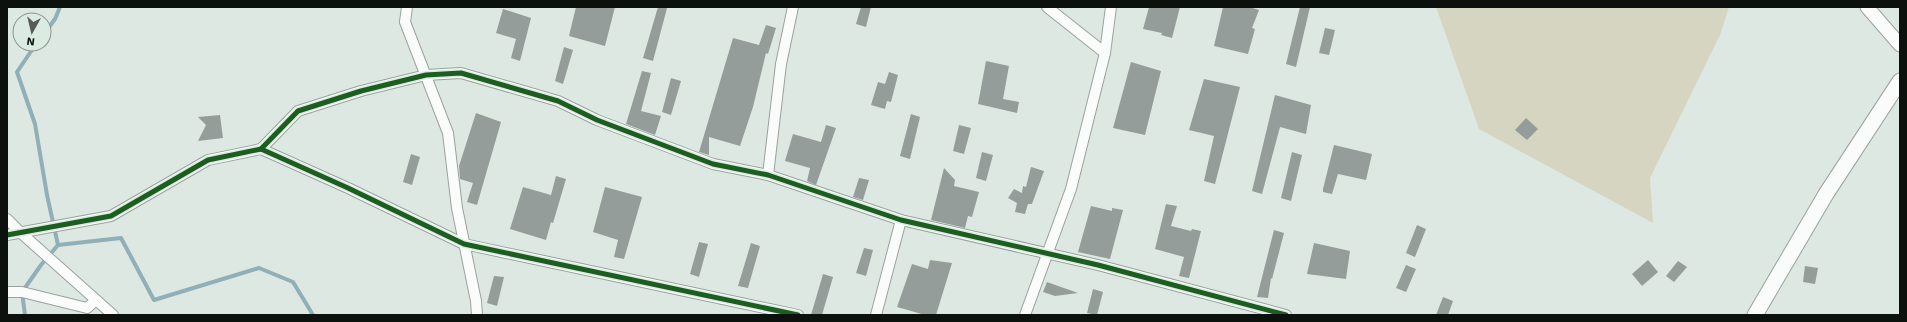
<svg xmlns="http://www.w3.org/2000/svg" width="1907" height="322" font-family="'Work Sans',sans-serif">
<rect width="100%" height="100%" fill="#dee8e2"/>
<path fill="#d5d5c1" d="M1436,7H1729L1720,35L1650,178L1653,223L1479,129Z"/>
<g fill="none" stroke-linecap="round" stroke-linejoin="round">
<g stroke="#90afb7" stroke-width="4">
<path d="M44,34L55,19L60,7"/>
<path d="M58,245L121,238L154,300L259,268L293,282L313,315"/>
<path d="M25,315L22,292L41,265L58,245L47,195L35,124L17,72L36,44"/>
</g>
</g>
<g fill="#959d9a">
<path d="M576,7H615L605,46L569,36Z"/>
<path d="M658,7L667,8L653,61L643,58Z"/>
<path d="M861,7H871L866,27L856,24Z"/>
<path d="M1149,7H1180L1172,38L1161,35L1162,33L1143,29Z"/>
<path d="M1223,7H1249L1259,10L1252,28L1255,29L1248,54L1214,46Z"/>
<path d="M1300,7H1310L1296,67L1286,64Z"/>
<path d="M503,9L531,18L520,61L511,58L516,39L496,33Z"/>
<path d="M766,25L776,28L768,54L766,53L753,107L740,146L709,137V155L699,152L733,38L759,45Z"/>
<path d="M1325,28L1335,30L1329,55L1319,53Z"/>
<path d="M564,47L573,50L563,84L555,81Z"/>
<path d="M986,61L1009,66L1003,99L1019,102L1017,113L978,104Z"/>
<path d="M1131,62L1161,71L1145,135L1113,128Z"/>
<path d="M642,71L651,73L641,111L661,116L655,135L626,124Z"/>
<path d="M889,72L898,75L891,102L887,101L885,109L871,105L878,82L885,84Z"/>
<path d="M671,78L681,81L671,115L662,112Z"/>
<path d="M1204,79L1240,87L1215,184L1204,181L1214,136L1189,130Z"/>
<path d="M1275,95L1311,105L1306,134L1280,127L1262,194L1252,191Z"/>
<path d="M476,113L501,122L477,205L467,202L473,183L460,179L459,166Z"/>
<path d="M911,114L920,117L910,159L900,156Z"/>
<path d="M220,115L223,138L198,141L206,125L198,117Z"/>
<path d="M1526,118L1538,129L1527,140L1515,130Z"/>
<path d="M826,125L836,128L816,185L807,181L810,168L785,161L793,134L821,142Z"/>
<path d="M959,125L971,128L964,154L953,151Z"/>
<path d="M1334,145L1372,154L1366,180L1338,174L1332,194L1323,192V189Z"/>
<path d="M982,152L993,155L986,181L976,178Z"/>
<path d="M1292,152L1302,155L1291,201L1281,198Z"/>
<path d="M411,154L420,157L412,185L403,182Z"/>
<path d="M1031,167L1044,171L1032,204H1028L1025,214L1015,212L1017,203L1008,198L1014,189L1022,193L1023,186L1026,187Z"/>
<path d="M944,168L955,180L954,186L979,192L972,217L968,216L965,228L931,220Z"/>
<path d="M556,176L566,179L553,223L551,222L546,240L510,229L523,187L551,195Z"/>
<path d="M859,178L869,180L863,200L853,197Z"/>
<path d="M605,187L642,197L624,259L614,257L618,240L593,232Z"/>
<path d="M1166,204L1177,206L1171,226L1191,231L1192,229L1201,231L1189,278L1179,276L1184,257L1155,249Z"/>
<path d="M1091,206L1112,211V208L1123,210L1110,259L1078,252Z"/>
<path d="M1417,225L1426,229L1415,257L1406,253Z"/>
<path d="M1274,230L1284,233L1277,260L1272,279L1271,278L1268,298L1257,297Z"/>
<path d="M699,242L708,244L699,277L690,274Z"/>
<path d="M751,243L760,246L748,288L738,286Z"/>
<path d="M1314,243L1350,251L1346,279L1307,274Z"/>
<path d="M864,248L873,250L866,276L856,273Z"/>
<path d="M930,260L952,263L936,315H925L897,307L912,264L928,269Z"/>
<path d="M1648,260L1658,272L1642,286L1632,274Z"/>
<path d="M1678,261L1687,267L1674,282L1666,276Z"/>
<path d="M1406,265L1416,269L1406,292L1396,288Z"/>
<path d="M1805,266L1818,268L1815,284L1803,282Z"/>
<path d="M823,274L833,277L822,315H811Z"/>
<path d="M494,276L504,277L497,306L487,303Z"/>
<path d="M1047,282L1078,293L1055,296L1043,292Z"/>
<path d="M1093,289L1103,292L1097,315L1087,313Z"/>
<path d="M1443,297L1453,301L1448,315H1436Z"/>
</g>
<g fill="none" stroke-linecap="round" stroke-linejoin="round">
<defs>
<g id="minor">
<path d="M407,7L405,22L448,133L457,208L476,301L477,315"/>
<path d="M1047,7L1105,53"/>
<path d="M261,149L298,111L361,91L426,75L461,73L558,101L597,120L713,164L768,175L901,220L1098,265L1286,315"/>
<path d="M768,175L781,64L793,7"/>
<path d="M7,219L21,233L113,315"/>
<path d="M7,235L111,216L208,160L261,149L348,188L464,244L798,315"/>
<path d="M7,292H22L87,308L96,300"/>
<path d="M876,315L901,220"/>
<path d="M1025,315L1071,189L1105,53L1111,7"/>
</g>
<path id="tertiary" d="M1867,7L1900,45"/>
<path id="secondary" d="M1755,315L1826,194L1900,81"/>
</defs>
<use href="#minor" stroke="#9ba29e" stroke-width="12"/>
<use href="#tertiary" stroke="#9ba29e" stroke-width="15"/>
<use href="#secondary" stroke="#9ba29e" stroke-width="17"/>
<use href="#minor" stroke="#fafcfb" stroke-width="10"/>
<use href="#tertiary" stroke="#fafcfb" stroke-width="13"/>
<use href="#secondary" stroke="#fafcfb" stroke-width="15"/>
<defs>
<g id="cycleway">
<path d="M261,149L298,111L361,91L426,75L461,73L558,101L597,120L713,164L768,175L901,220L1098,265L1286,315"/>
<path d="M7,235L111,216L208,160L261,149L348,188L464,244L798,315"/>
</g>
</defs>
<use href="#cycleway" stroke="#dbebe1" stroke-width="8"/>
<use href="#cycleway" stroke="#1b5e20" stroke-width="5"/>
</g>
<rect width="1907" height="322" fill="none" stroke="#0c110e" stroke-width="16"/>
<g transform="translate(32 32) rotate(188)"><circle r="19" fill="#dbebe1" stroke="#88948d"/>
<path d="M0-3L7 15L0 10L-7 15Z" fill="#565c58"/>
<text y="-6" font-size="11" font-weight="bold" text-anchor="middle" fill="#0c110e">N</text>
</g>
</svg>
